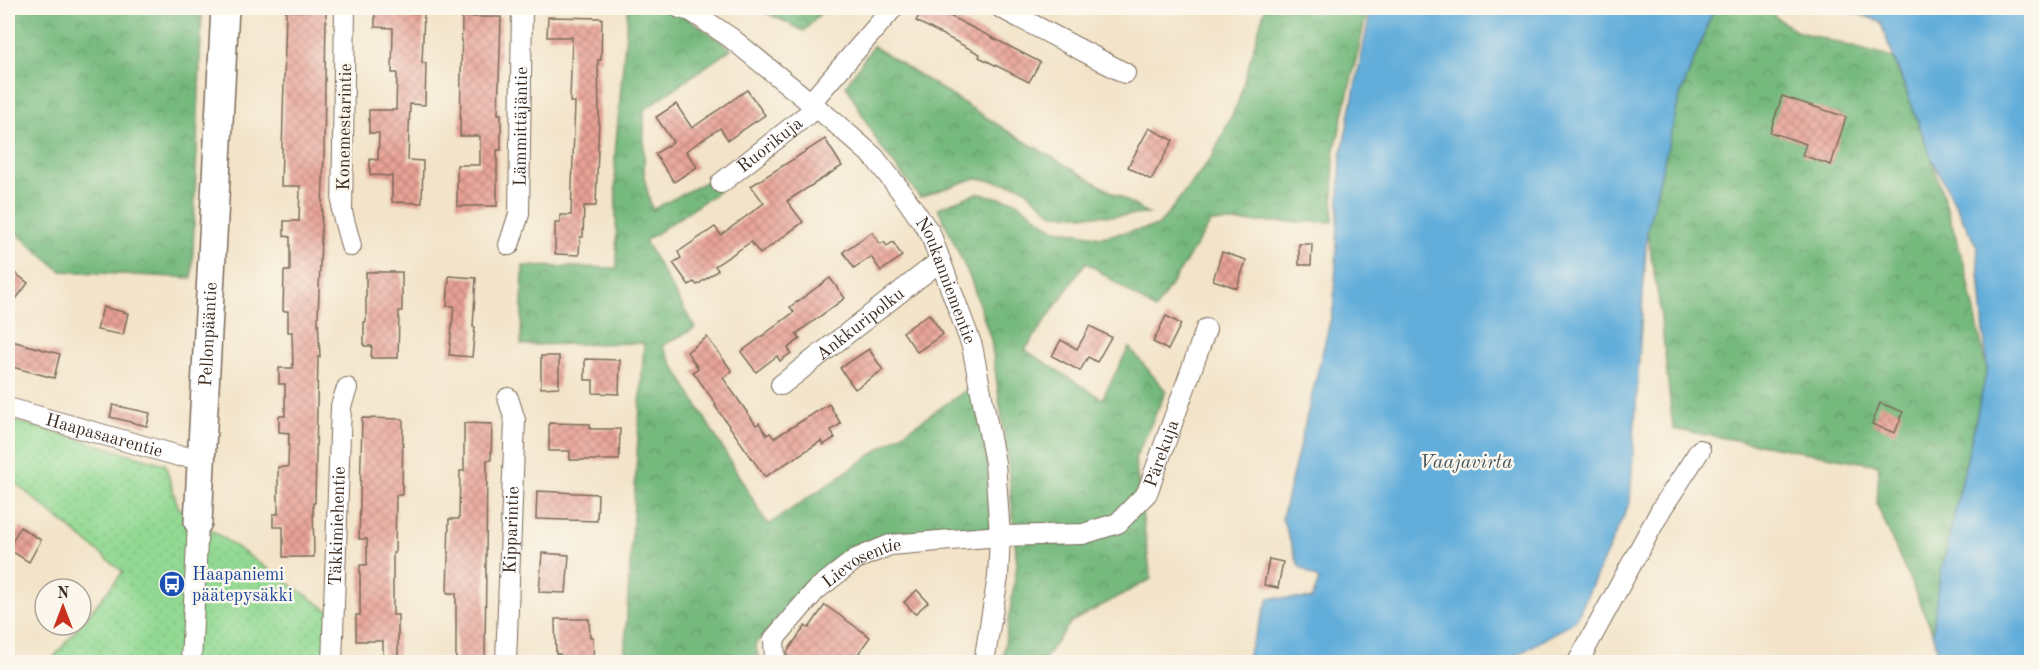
<svg xmlns="http://www.w3.org/2000/svg" width="2039" height="670" font-family="'Old Standard TT',serif">
<defs>
<pattern id="grass-dots" width="8" height="8" patternUnits="userSpaceOnUse" patternTransform="scale(1.5)"><rect width="8" height="8" fill="#92d993"/><path d="M2 2h.1M6 6h.1" fill="none" stroke="#7fba7e" stroke-width="1.8" stroke-linecap="round"/></pattern>
<pattern id="forest-crowns" width="20" height="18" patternUnits="userSpaceOnUse" patternTransform="scale(1.5)"><rect width="20" height="18" fill="#75b97d"/><path d="M2 6a3 3 0 1 1 6 0M12 15a3 3 0 1 1 6 0" fill="none" stroke="#619766"/></pattern>
<pattern id="building-cross-hatch" width="8" height="8" patternUnits="userSpaceOnUse" patternTransform="scale(1.5)"><rect width="8" height="8" fill="#e9a296"/><path d="M0 0l8 8M0 8l8-8" fill="none" stroke="#be847a"/></pattern>
</defs>
<rect width="100%" height="100%" fill="#fbf7ec"/>
<filter id="ink" filterUnits="userSpaceOnUse"><feTurbulence type="fractalNoise" baseFrequency=".0167" numOctaves="2"/><feDisplacementMap in="SourceGraphic" scale="12" xChannelSelector="R" yChannelSelector="G"/><feConvolveMatrix kernelMatrix="1 2 1 2 8 2 1 2 1" color-interpolation-filters="sRGB"/></filter>
<filter id="wash" filterUnits="userSpaceOnUse"><feTurbulence type="fractalNoise" baseFrequency=".008" numOctaves="4" result="noise"/><feDisplacementMap in="SourceGraphic" scale="24" xChannelSelector="R" yChannelSelector="G"/><feGaussianBlur stdDeviation="1.35" result="paint"/><feColorMatrix in="noise" values="0 0 0 0 0 0 0 0 0 0 0 0 0 0 0 0 0 1.4 0 .05"/><feComposite in="paint" operator="in"/></filter>
<g filter="url(#wash)">
<rect width="100%" height="100%" fill="#f3e4c9"/>
<path fill="url(#grass-dots)" stroke="#668258" stroke-width="1.5" d="M8,419L165,464L178,507L338,617V662H50L123,572L8,477Z"/>
<g fill="url(#forest-crowns)" stroke="#58724e" stroke-width="1.5">
<path d="M8,8H202L192,278L61,271L8,226Z"/>
<path d="M628,8H662L688,18L731,49L644,110V177L652,210L711,179L719,191L645,241L695,328L662,346L768,525L974,385L988,465L993,529L888,540L811,585L755,644L760,662H624L644,343L521,345L523,266L617,268L615,155Z"/>
<path d="M757,8H825L804,31Z"/>
<path d="M1265,8H1368L1334,154L1333,222H1211L1155,310L1086,262L1025,350L1102,399L1129,347L1166,391L1135,459L1151,579L1071,622L1042,662H1002L1017,565L1008,462L991,340L971,280L938,208L977,193L1015,201L1052,228L1101,237L1158,226L1212,157L1238,102Z"/>
<path d="M1714,8H1763L1796,31L1893,58L1931,157L1966,270L1987,370L1937,591L1933,633L1877,505L1879,465L1673,429L1660,308L1647,231L1680,96Z"/>
<path d="M873,46L1014,135L1149,214L1112,216L1053,214L1021,186L976,178L920,197L879,145L846,85Z"/>
</g>
<g fill="#62adda" stroke="#4e6c7c" stroke-width="1.5">
<path d="M1371,8H1714L1680,96L1647,231L1630,502L1576,620L1506,662H1245L1269,598L1312,599L1319,580L1299,566L1282,518L1334,305L1341,157Z"/>
<path d="M1839,8H2031V662H1940L1933,633L1937,591L1987,370L1977,247L1931,157L1880,21Z"/>
</g>
<g id="blocks">
<g fill="url(#building-cross-hatch)">
<path d="M923,8H934L1040,62L1029,82L979,57L980,54L916,21Z"/>
<path d="M286,11H326L324,154L318,319L320,357H318L315,503H313L314,557H283V527H273V514H278V467H288L289,433L279,432V416H285V384H279V368H293L292,332H288V311H283L284,271H290V237L284,236V221H299L300,186H281Z"/>
<path d="M375,12L424,13L422,63H426L425,105L410,104L408,160L423,161L422,203L392,202V176L370,175V159L378,160L379,133H369V110H396L397,73H392L393,28L375,27Z"/>
<path d="M462,17H501L498,114H501V150H497V206H457V165H480V136H460Z"/>
<path d="M548,17L602,18L601,60H598L599,116L596,206H584L583,237H580L579,255L555,254V223H560V215H571L575,102H570L572,37H547Z"/>
<path d="M747,90L765,115L728,140L720,128L686,151L697,167L674,182L655,154L673,142L656,117L676,104L692,128Z"/>
<path d="M1782,96L1846,117L1831,165L1802,155L1806,144L1770,132Z"/>
<path d="M1149,128L1173,140L1151,180L1128,167Z"/>
<path d="M825,139L842,166L787,201L803,222L760,254L751,242L715,266L718,270L697,285L694,282L689,285L673,263L681,258L678,252L715,227L721,235L764,203L751,186Z"/>
<path d="M872,232L880,244L884,242L887,246L893,242L902,256L881,271L871,257L854,268L843,252Z"/>
<path d="M1299,244H1312L1311,265H1299Z"/>
<path d="M1222,252L1246,260L1237,288L1213,280Z"/>
<path d="M8,268L28,283L8,310Z"/>
<path d="M366,272H402V311H399L398,358H371L372,346H364V322H366Z"/>
<path d="M449,276L476,278L473,327H475L472,357L449,355L454,306H447Z"/>
<path d="M830,278L845,298L796,334L800,339L788,348L791,353L780,361L777,356L756,372L741,352L794,312L790,307Z"/>
<path d="M103,307L128,313L123,335L97,330Z"/>
<path d="M929,314L943,334L917,352L903,332Z"/>
<path d="M1166,316L1181,324L1168,350L1153,342Z"/>
<path d="M1090,326L1111,337L1097,362L1088,357L1080,371L1052,356L1061,340L1077,349Z"/>
<path d="M707,337L732,371L723,378L756,425L759,423L767,435L770,433L774,438L829,404L841,424L831,430L835,438L823,445L821,441L765,477L715,406L716,404L693,372L698,368L687,352Z"/>
<path d="M8,340L60,354L54,378L8,366Z"/>
<path d="M869,349L883,370L855,389L840,368Z"/>
<path d="M541,356H559V387L541,388Z"/>
<path d="M585,359L620,360L619,394L593,393V380H585Z"/>
<path d="M1880,403L1903,412L1895,433L1872,424Z"/>
<path d="M113,405L150,413L147,426L110,417Z"/>
<path d="M362,418L403,419L402,495H396L395,553H393V615H398V663H383V641H356V615H360V565H367V539H359Z"/>
<path d="M464,423L492,424L491,460H487L485,660H456V593H447L449,519H459L460,471H464Z"/>
<path d="M549,423L590,424V429H620L619,460H570V451H549Z"/>
<path d="M537,491L598,494L597,521L536,519Z"/>
<path d="M20,527L41,540L29,562L8,549Z"/>
<path d="M542,553L569,555L566,593L539,592Z"/>
<path d="M1269,559L1283,562L1278,588L1264,585Z"/>
<path d="M917,590L928,602L915,614L904,602Z"/>
<path d="M825,605L870,637L852,663H789L787,661V652L805,626L809,628Z"/>
<path d="M555,619H589L590,637H593L594,663H560V654H556Z"/>
</g>
</g>
</g>
<g filter="url(#ink)">
<use href="#blocks" fill-opacity="0" stroke="#7b6b5a" stroke-width="1.5"/>
<g fill="none" stroke-linecap="round" stroke-linejoin="round">
<defs>
<g id="street">
<path d="M345,8L342,212L351,246"/>
<path id="s1" d="M680,8L691,11L731,38L833,121L874,157L900,190L930,233L972,346L995,463L1000,536L998,577L984,662"/>
<path d="M1001,8L1125,73"/>
<path d="M811,102L893,8"/>
<path id="s2" d="M721,183L817,107"/>
<path id="s3" d="M509,245L519,214L522,8"/>
<path id="s4" d="M781,385L940,261"/>
<path id="s5" d="M8,408L179,456L202,458"/>
<path d="M191,662L198,522"/>
<path id="s6" d="M332,662L341,406L347,388"/>
<path id="s7" d="M506,662L515,420L508,398"/>
<path id="s8" d="M775,662L774,639L816,590L856,559L890,545L1000,536L1083,534L1118,523L1147,493L1206,329"/>
<path d="M1578,662L1662,508L1700,450"/>
</g>
<g id="secondary">
<path id="s9" d="M198,522L225,8"/>
</g>
</defs>
<use href="#street" stroke="#7b6b5a" stroke-width="22"/>
<use href="#secondary" stroke="#7b6b5a" stroke-width="30"/>
<use href="#street" stroke="#fff" stroke-width="20"/>
<use href="#secondary" stroke="#fff" stroke-width="27"/>
</g>
</g>
<defs>
<symbol id="bus-disc" viewBox="-11 -11 22 22"><circle r="9.5" fill="#1a4fb4" stroke="#fbf7ec"/><path d="M-5-6H5V4H4V6H2V4H-2V6H-4V4H-5ZM-3.5-4V0h7V-4ZM-3.5 1.2v1.5H-2V1.2ZM2 1.2v1.5H3.5V1.2Z" fill="#fff"/></symbol>
</defs>
<g fill-rule="evenodd">
<use href="#bus-disc" x="157" y="569" width="30" height="30"/>
</g>
<g text-anchor="middle" stroke-width="5" stroke-linejoin="round" paint-order="stroke">
<g font-size="18" fill="#3b2a1e" stroke="#fbf7ec">
<text transform="translate(344 127) rotate(-89)" y="6">Konemestarintie</text>
<text dy="6" stroke="none"><textPath href="#s3" startOffset="120">Lämmittäjäntie</textPath></text>
<text dy="6" stroke="none"><textPath href="#s2" startOffset="62">Ruorikuja</textPath></text>
<text dy="6" stroke="none"><textPath href="#s1" startOffset="390">Noukanniementie</textPath></text>
<text dy="6" stroke="none"><textPath href="#s4" startOffset="100">Ankkuripolku</textPath></text>
<text dy="6" stroke="none"><textPath href="#s9" startOffset="188">Pellonpääntie</textPath></text>
<text dy="6" stroke="none"><textPath href="#s5" startOffset="100">Haapasaarentie</textPath></text>
<text dy="6" stroke="none"><textPath href="#s8" startOffset="489">Pärekuja</textPath></text>
<text dy="6" stroke="none"><textPath href="#s6" startOffset="136">Täkkimiehentie</textPath></text>
<text dy="6" stroke="none"><textPath href="#s7" startOffset="132">Kipparintie</textPath></text>
<text dy="6" stroke="none"><textPath href="#s8" startOffset="142">Lievosentie</textPath></text>
</g>
<g font-size="18" fill="#164399" stroke="#fbf7ec" text-anchor="start">
<text x="192" y="580">Haapaniemi<tspan x="192" dy="21">päätepysäkki</tspan></text>
</g>
<g font-size="20" font-style="italic" fill="#495860" stroke="#fbf7ec">
<text x="1466" y="468">Vaajavirta</text>
</g>
</g>
<rect width="2039" height="670" fill="none" stroke="#fbf7ec" stroke-width="30"/>
<g transform="translate(63 607)"><circle r="28" fill="#fbf7ec" stroke="#aea59a" stroke-width="1.5"/>
<path d="M0-4.5L10 22L0 15L-10 22Z" fill="#c8321e"/>
<text y="-9" font-size="16" font-weight="bold" text-anchor="middle" fill="#3b2a1e">N</text>
</g>
</svg>
